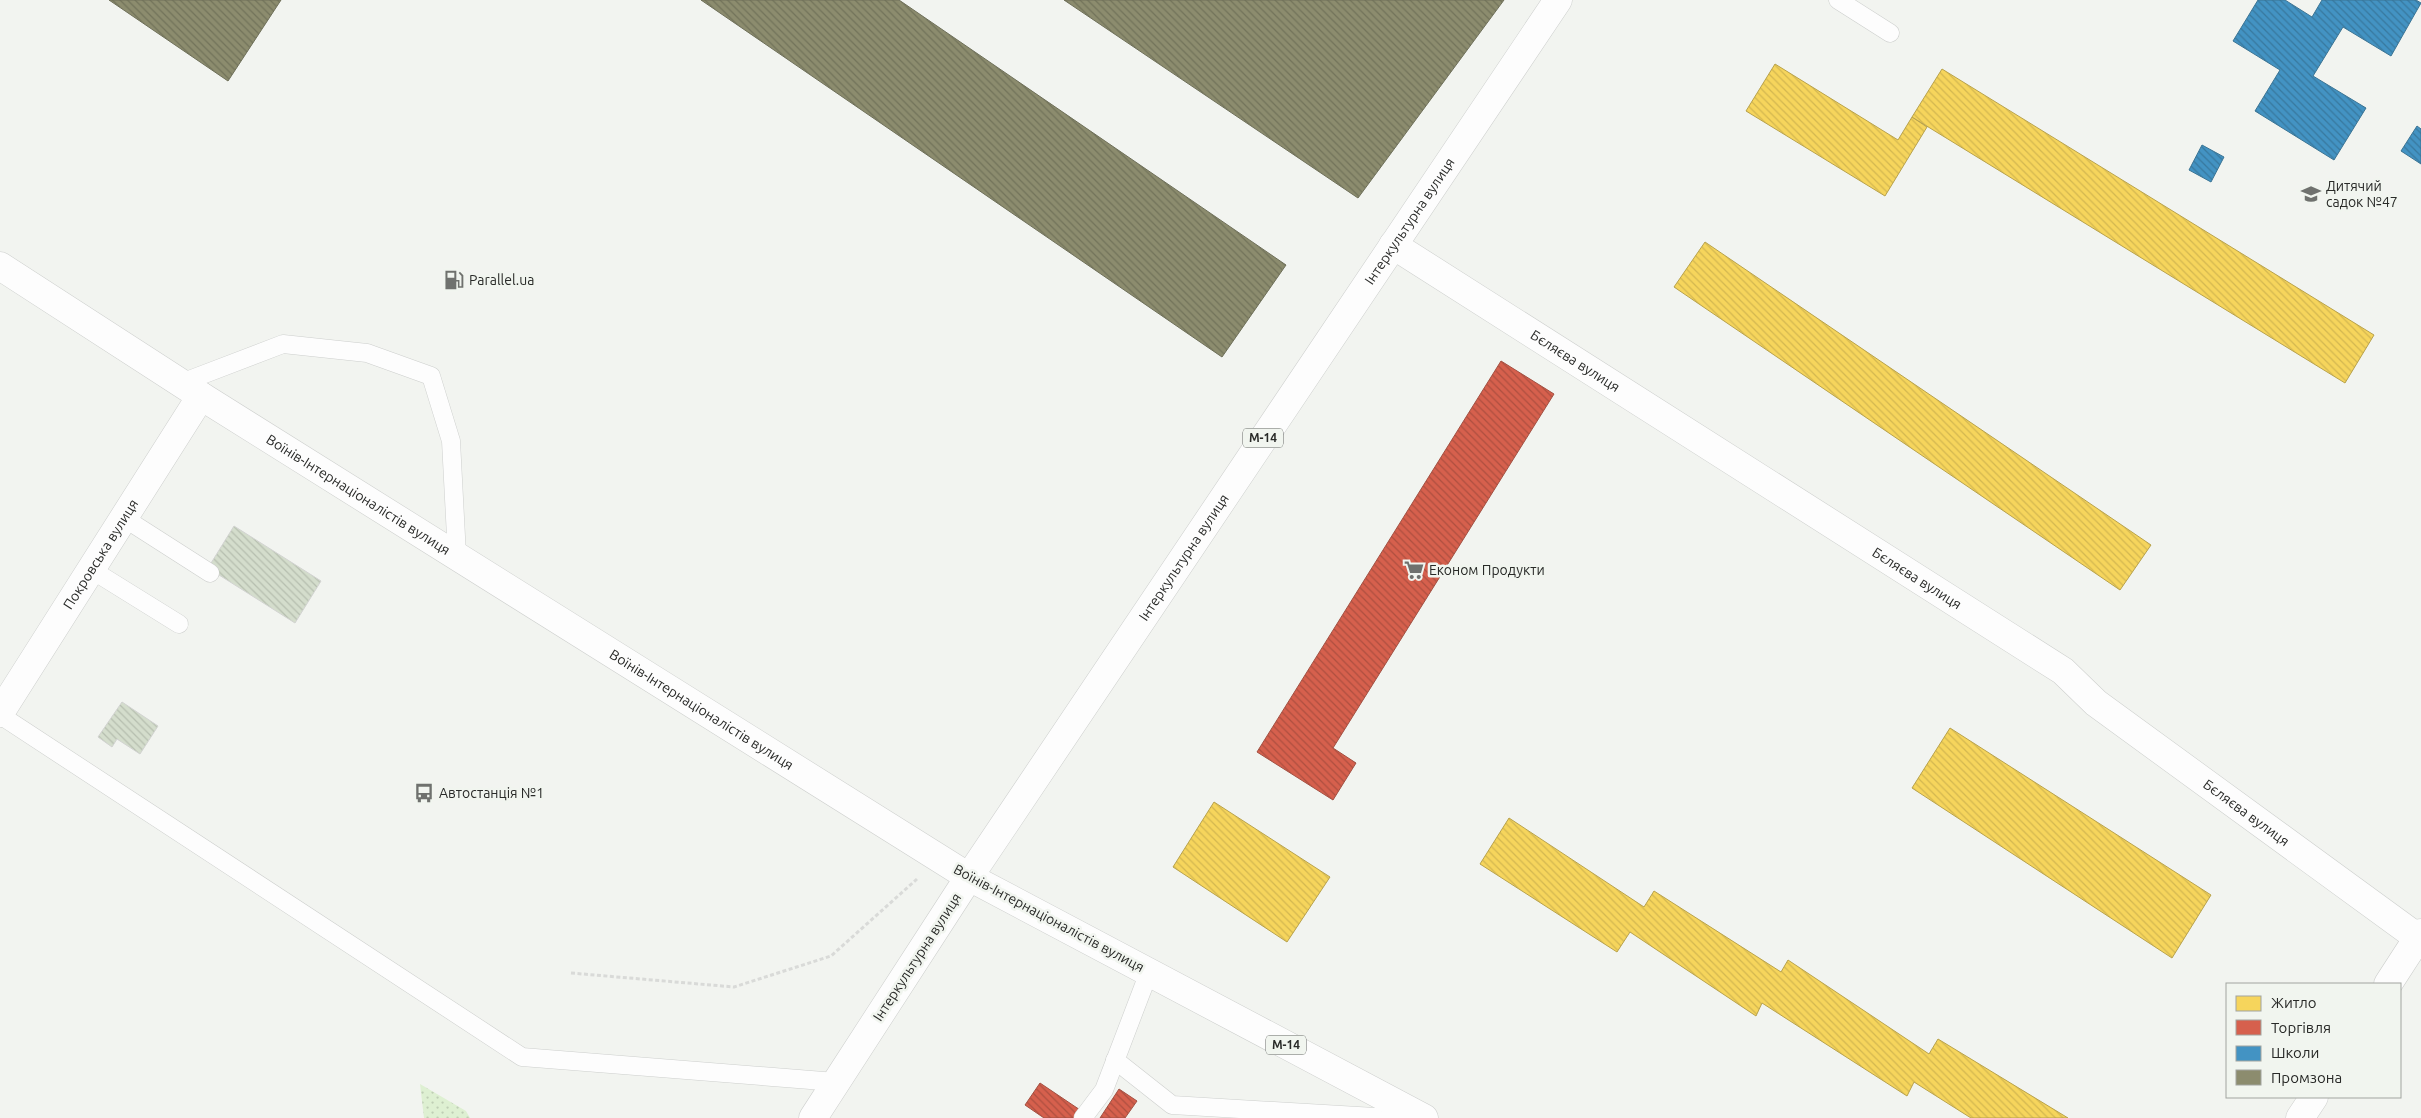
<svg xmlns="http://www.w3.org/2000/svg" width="2421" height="1118" font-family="Ubuntu,sans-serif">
<defs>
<pattern id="grass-dots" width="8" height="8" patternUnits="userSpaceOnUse" patternTransform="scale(1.25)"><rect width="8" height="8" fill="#def0d2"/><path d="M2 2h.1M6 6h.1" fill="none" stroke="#beceb4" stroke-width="1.8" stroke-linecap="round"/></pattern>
<pattern id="homes-back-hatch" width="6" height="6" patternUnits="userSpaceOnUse" patternTransform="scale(1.25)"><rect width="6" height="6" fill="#f6d55c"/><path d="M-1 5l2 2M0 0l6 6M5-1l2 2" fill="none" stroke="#d3b750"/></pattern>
<pattern id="shops-back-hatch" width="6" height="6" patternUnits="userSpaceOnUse" patternTransform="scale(1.25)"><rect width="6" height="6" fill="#d6604d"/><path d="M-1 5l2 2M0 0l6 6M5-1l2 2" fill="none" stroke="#ae4f40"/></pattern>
<pattern id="schools-back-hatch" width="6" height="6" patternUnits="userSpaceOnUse" patternTransform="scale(1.25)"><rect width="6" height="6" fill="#4393c3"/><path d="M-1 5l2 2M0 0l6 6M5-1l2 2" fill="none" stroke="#38789e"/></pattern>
<pattern id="industry-back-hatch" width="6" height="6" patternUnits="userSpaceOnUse" patternTransform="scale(1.25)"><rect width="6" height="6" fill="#8c8c6e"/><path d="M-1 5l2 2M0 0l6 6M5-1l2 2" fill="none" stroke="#72735a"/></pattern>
<pattern id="building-back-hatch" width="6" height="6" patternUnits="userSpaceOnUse" patternTransform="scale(1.25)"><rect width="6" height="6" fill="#d4ddcc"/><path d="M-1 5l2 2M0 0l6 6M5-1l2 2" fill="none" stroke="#b6beaf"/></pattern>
</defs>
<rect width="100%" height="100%" fill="#f2f4f0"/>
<path fill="url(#grass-dots)" d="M420,1084L466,1111L470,1118H424Z"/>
<g fill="url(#homes-back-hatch)" stroke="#b8a24c">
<path d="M1775,64L1898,140L1912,117L1927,127L1885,196L1746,111Z"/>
<path d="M1942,69L2374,335L2345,383L1912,117Z"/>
<path d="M1705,242L2151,545L2120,590L1674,287Z"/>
<path d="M1950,728L2211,895L2172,958L1912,788Z"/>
<path d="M1214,802L1330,877L1287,942L1173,867Z"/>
<path d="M1509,818L1644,907L1654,891L1781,972L1788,960L1929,1054L1938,1039L2068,1118H1971L1914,1082L1907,1096L1762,1003L1756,1016L1630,932L1617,952L1480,864Z"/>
</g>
<g fill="url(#shops-back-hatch)" stroke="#a25042">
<path d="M1501,361L1554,394L1333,748L1356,763L1333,800L1257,752Z"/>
<path d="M1040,1083L1092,1118H1044L1025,1105Z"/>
<path d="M1119,1089L1137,1101L1125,1118H1100Z"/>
</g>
<g fill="url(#schools-back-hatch)" stroke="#3b7494">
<path d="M2258,0H2285L2312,17L2322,0H2416L2421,3L2391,56L2343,27L2313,76L2366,108L2334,160L2255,111L2280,70L2233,41Z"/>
<path d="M2417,126L2421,129V164L2401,151Z"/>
<path d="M2202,145L2224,157L2211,182L2189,170Z"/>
</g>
<g fill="url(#industry-back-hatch)" stroke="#6e6f59">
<path d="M109,0H281L228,81Z"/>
<path d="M701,0H899L1286,265L1222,357Z"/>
<path d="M1064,0H1504L1358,198Z"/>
</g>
<g fill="url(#building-back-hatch)" stroke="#d2d3d1">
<path d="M234,526L321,581L295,623L208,568Z"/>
<path d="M122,702L158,726L140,754L117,739L112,747L98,737Z"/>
</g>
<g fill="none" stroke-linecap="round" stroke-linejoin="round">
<defs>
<g id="lane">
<path d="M1838,0L1890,33"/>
<path d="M181,383L283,344L367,353L431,376L451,441L457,556"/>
<path d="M124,518L210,573"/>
<path d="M92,570L179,624"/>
<path d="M0,715L522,1057L836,1082"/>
<path d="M1115,1060L1172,1105L1392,1118"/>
<path d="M1083,1118L1104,1090L1149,972"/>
</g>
<g id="street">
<path id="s1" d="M1393,245L2063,671L2096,703L2421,940"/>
<path id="s2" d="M0,713L201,396"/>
<path d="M2388,984L2421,933"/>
<path d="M2300,1118L2314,1097"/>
</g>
<g id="secondary">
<path id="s3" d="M0,266L201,396L969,877L813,1118"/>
</g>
<g id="highway">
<path id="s4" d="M1424,1118L969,877L1558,0"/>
</g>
</defs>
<use href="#lane" stroke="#cdcfcd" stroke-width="19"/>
<use href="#street" stroke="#cdcfcd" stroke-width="29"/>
<use href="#secondary" stroke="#cdcfcd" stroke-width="29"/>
<use href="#highway" stroke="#cdcfcd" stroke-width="29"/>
<path stroke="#d9dad8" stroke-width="3" stroke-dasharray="4 2.5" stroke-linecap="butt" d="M571,973L734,987L831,956L917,879"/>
<use href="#lane" stroke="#fdfdfd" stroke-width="18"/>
<use href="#street" stroke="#fdfdfd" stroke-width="28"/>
<use href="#secondary" stroke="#fdfdfd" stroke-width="28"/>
<use href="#highway" stroke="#fdfdfd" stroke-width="28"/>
</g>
<defs>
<symbol id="school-bare" viewBox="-9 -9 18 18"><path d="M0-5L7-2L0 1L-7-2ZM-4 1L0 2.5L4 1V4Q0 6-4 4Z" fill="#6f716e" stroke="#f1f5ef" stroke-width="2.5" paint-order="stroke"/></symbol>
<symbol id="fuel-bare" viewBox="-9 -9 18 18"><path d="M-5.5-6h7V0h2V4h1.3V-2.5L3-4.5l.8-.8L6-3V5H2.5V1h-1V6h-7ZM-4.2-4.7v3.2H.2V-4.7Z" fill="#6f716e" stroke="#f1f5ef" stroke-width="2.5" paint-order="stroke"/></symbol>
<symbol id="supermarket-bare" viewBox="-9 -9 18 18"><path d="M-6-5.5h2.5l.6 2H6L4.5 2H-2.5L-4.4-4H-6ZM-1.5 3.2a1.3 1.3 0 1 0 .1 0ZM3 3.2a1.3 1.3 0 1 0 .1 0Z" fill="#6f716e" stroke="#f1f5ef" stroke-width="2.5" paint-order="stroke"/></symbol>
<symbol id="bus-bare" viewBox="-9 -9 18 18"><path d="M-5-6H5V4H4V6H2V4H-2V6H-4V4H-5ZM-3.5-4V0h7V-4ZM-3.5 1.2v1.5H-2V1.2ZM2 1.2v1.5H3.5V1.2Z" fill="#6f716e" stroke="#f1f5ef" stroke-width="2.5" paint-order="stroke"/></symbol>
</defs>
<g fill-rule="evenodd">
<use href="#school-bare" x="2297" y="180" width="28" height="28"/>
<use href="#fuel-bare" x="440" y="266" width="28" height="28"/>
<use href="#supermarket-bare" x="1400" y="556" width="28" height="28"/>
<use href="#bus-bare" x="410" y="779" width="28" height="28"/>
</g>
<g text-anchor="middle" stroke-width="5" stroke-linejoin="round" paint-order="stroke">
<g fill="#f1f5ef" stroke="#656764" stroke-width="1">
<rect x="1243" y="428.5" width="40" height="19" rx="4"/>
<rect x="1266" y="1035.5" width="40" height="19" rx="4"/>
</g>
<g font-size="12" font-weight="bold" fill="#292a28">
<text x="1263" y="442">М-14</text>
<text x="1286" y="1049">М-14</text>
</g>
<g font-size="14" fill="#292a28" stroke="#f1f5ef" text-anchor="start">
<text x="2326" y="191">Дитячий<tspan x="2326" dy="16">садок №47</tspan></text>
<text x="469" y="285">Parallel.ua</text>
<text x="1429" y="575">Економ Продукти</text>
<text x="439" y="798">Автостанція №1</text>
</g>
<g font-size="14" fill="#292a28" stroke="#f1f5ef">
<text dy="5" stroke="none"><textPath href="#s4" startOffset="1305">Інтеркультурна вулиця</textPath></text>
<text dy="5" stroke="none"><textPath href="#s1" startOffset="216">Бєляєва вулиця</textPath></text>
<text dy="5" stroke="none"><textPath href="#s3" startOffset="425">Воїнів-Інтернаціоналістів вулиця</textPath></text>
<text dy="5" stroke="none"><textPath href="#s2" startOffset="188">Покровська вулиця</textPath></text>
<text dy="5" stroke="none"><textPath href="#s4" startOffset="900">Інтеркультурна вулиця</textPath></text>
<text dy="5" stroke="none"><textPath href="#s1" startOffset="621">Бєляєва вулиця</textPath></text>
<text dy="5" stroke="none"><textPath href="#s3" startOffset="830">Воїнів-Інтернаціоналістів вулиця</textPath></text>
<text dy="5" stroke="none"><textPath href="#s1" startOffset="1026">Бєляєва вулиця</textPath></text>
<text transform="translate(1049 918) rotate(28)" y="5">Воїнів-Інтернаціоналістів вулиця</text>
<text transform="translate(917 957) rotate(-57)" y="5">Інтеркультурна вулиця</text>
</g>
</g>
<rect x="2226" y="983" width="175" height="115" fill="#f1f5ef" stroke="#a1a49f"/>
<rect x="2236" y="996" width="25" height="15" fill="#f6d55c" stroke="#a1a49f"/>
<text x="2271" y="1008" font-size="15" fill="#292a28">Житло</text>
<rect x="2236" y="1020" width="25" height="15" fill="#d6604d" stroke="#a1a49f"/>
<text x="2271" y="1033" font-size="15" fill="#292a28">Торгівля</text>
<rect x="2236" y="1046" width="25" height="15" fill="#4393c3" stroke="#a1a49f"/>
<text x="2271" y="1058" font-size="15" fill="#292a28">Школи</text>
<rect x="2236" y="1070" width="25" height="15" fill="#8c8c6e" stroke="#a1a49f"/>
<text x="2271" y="1083" font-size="15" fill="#292a28">Промзона</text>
</svg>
